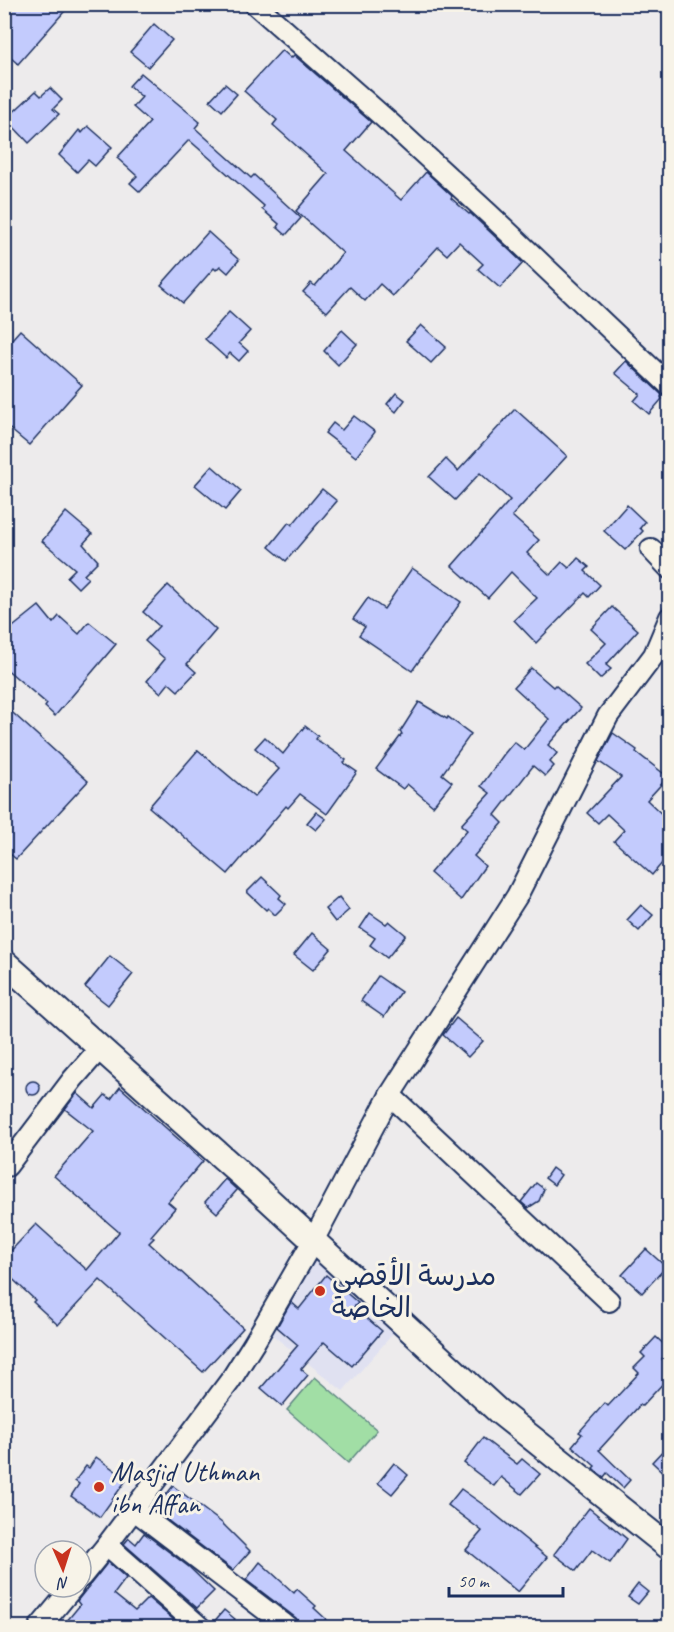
<svg xmlns="http://www.w3.org/2000/svg" width="674" height="1632" font-family="Caveat,'Playpen Sans Arabic',sans-serif">
<rect width="100%" height="100%" fill="#edebec"/>
<filter id="ink" filterUnits="userSpaceOnUse"><feTurbulence type="fractalNoise" baseFrequency=".0167" numOctaves="2"/><feDisplacementMap in="SourceGraphic" scale="12" xChannelSelector="R" yChannelSelector="G"/><feConvolveMatrix kernelMatrix="1 2 1 2 8 2 1 2 1" color-interpolation-filters="sRGB"/></filter>
<g filter="url(#ink)">
<path fill="#e0e1f1" d="M313,1255L397,1329L343,1391L261,1326Z"/>
<path fill="#a1dea5" stroke="#5e8682" stroke-width="1.5" d="M315,1377L377,1430L348,1463L287,1410Z"/>
<g fill="#c3cbfd" stroke="#1b2f5e" stroke-width="1.5">
<path d="M4,4H71L18,64L4,52Z"/>
<path d="M154,24L172,40L148,67L130,52Z"/>
<path d="M282,50L291,58L294,55L371,122L346,151L401,200L426,172L452,196L451,198L469,214L470,213L523,263L500,288L478,269L483,264L459,242L447,255L438,247L393,296L380,284L365,301L350,287L327,312L303,292L311,283L315,286L343,253L296,211L328,174L273,125L277,120L244,91Z"/>
<path d="M141,73L200,122L195,128L251,178L254,175L301,218L286,235L277,227L279,224L262,209L264,206L189,140L140,192L130,183L137,176L117,158L150,122L133,107L142,97L129,86Z"/>
<path d="M225,84L237,94L222,111L210,100Z"/>
<path d="M50,88L62,100L53,109L59,114L29,143L6,119L36,91L41,96Z"/>
<path d="M88,126L112,147L95,166L88,160L77,172L59,155L79,130L82,133Z"/>
<path d="M208,232L239,260L228,273L220,266L216,270L214,268L183,303L161,285Z"/>
<path d="M229,312L250,331L239,343L248,351L239,361L230,353L226,358L205,339Z"/>
<path d="M421,325L446,347L431,363L406,341Z"/>
<path d="M20,330L82,385L29,445L4,424V348Z"/>
<path d="M342,330L357,344L338,365L324,351Z"/>
<path d="M626,361L662,395L661,397L662,399L649,414L634,401L640,394L615,373Z"/>
<path d="M396,393L405,400L396,412L387,404Z"/>
<path d="M515,409L567,456L512,516L539,540L527,553L550,575L562,562L569,568L578,558L589,567L585,571L600,585L589,597L585,593L536,643L514,620L537,598L511,572L488,598L452,566L510,500L480,473L455,500L429,477L446,459L458,471Z"/>
<path d="M354,416L375,432L356,457L325,433L333,423L342,430Z"/>
<path d="M212,466L241,491L225,510L195,485Z"/>
<path d="M322,489L337,501L286,561L269,547L289,522L292,525Z"/>
<path d="M627,505L645,522L640,528L643,531L625,550L604,531Z"/>
<path d="M66,512L92,534L83,544L98,561L84,575L88,578L78,588L67,577L75,569L42,541Z"/>
<path d="M412,568L461,602L412,671L359,635L365,627L353,619L368,598L384,609Z"/>
<path d="M168,585L216,630L187,664L196,672L178,691L169,683L161,693L147,681L165,659L145,641L159,626L143,612Z"/>
<path d="M39,606L53,623L59,616L79,634L89,622L116,644L55,716L45,707L47,704L4,667V634Z"/>
<path d="M612,607L638,630L606,665L611,669L600,679L585,664L606,643L591,629Z"/>
<path d="M531,668L553,687L555,685L581,708L548,745L557,753L550,762L554,766L545,776L533,766L495,815L503,823L474,856L485,866L461,900L430,873L467,830L461,825L490,793L481,786L504,754L514,742L524,750L549,719L514,687Z"/>
<path d="M419,702L447,719L448,717L471,734L442,774L452,782L433,806L407,784L403,789L376,769L402,734L400,732Z"/>
<path d="M4,705L88,781L16,859L4,849Z"/>
<path d="M305,726L318,736L316,739L346,760L344,763L357,772L327,814L300,794L288,808L286,806L228,874L149,807L198,750L254,797L279,769L255,748L265,737L283,754Z"/>
<path d="M613,733L637,750L636,752L668,777L647,800L669,821V855L652,875L614,841L624,830L607,814L598,823L587,813L621,777L598,761Z"/>
<path d="M316,812L326,819L316,830L307,823Z"/>
<path d="M262,877L281,895L279,898L286,904L275,915L268,908L266,910L247,892Z"/>
<path d="M339,897L349,910L335,922L325,909Z"/>
<path d="M641,905L653,915L639,931L627,920Z"/>
<path d="M370,913L386,924L389,921L406,935L387,958L370,945L375,938L360,928Z"/>
<path d="M312,933L331,949L313,970L294,955Z"/>
<path d="M110,956L133,974L108,1005L85,987Z"/>
<path d="M378,976L401,992L384,1017L361,1001Z"/>
<path d="M456,1018L483,1041L468,1057L443,1035Z"/>
<circle cx="33" cy="1088" r="7"/>
<path d="M120,1087L203,1161L168,1202L175,1208L151,1236L154,1238L149,1243L243,1328L203,1372L100,1280L58,1325L33,1302L35,1300L4,1271V1258L36,1224L87,1270L119,1232L54,1176L93,1131L65,1109L77,1093L94,1108L105,1095L111,1099Z"/>
<path d="M552,1168L561,1175L554,1185L545,1178Z"/>
<path d="M225,1179L237,1190L217,1213L205,1202Z"/>
<path d="M536,1183L544,1189L539,1201L528,1208L521,1202Z"/>
<path d="M646,1249L666,1267L642,1293L622,1275Z"/>
<path d="M326,1275L358,1303L354,1307L382,1331L352,1366L324,1342L301,1369L308,1375L282,1406L261,1388L298,1345L277,1327L291,1302L299,1309Z"/>
<path d="M656,1337L669,1349L662,1359L669,1366V1377L642,1406L640,1405L599,1450L630,1480L623,1488L607,1473L604,1477L597,1472L593,1468L595,1466L572,1446L582,1434L579,1432L605,1403L608,1406L639,1373L634,1368L645,1357L641,1353Z"/>
<path d="M483,1438L517,1464L522,1459L540,1474L522,1494L501,1477L494,1486L464,1463Z"/>
<path d="M669,1444V1478L652,1462Z"/>
<path d="M96,1457L127,1479L100,1517L71,1496L79,1484L75,1481L86,1466L89,1468Z"/>
<path d="M394,1463L408,1475L392,1494L378,1483Z"/>
<path d="M173,1486L222,1523L250,1551L233,1570L154,1510Z"/>
<path d="M461,1489L485,1506L547,1557L518,1592L466,1550L482,1531L448,1505Z"/>
<path d="M589,1508L627,1539L610,1563L592,1550L576,1571L554,1554Z"/>
<path d="M144,1533L189,1567L214,1591L197,1608L124,1544L129,1538L136,1544Z"/>
<path d="M108,1562L126,1578L114,1594L135,1611L148,1598L181,1626L179,1628H61L80,1605L77,1601Z"/>
<path d="M260,1562L294,1593L297,1589L316,1606L314,1608L326,1619L319,1628H301L296,1618L246,1580Z"/>
<path d="M638,1584L648,1592L638,1604L628,1597Z"/>
<path d="M224,1610L235,1619L228,1628H213L212,1624Z"/>
</g>
<g fill="none" stroke-linecap="round" stroke-linejoin="round">
<defs>
<g id="minor">
<path d="M255,4L390,123L488,213L670,386"/>
<path d="M651,549L670,569"/>
<path d="M390,1095L609,1301"/>
<path d="M7,1166L73,1079L101,1047"/>
<path d="M133,1509L289,1628"/>
<path d="M107,1545L201,1628"/>
<path d="M81,1577L107,1545L230,1381L254,1343L313,1241L390,1095L517,896L608,716L654,655L670,617"/>
<path d="M39,1628L73,1587"/>
</g>
<path id="major" d="M4,962L242,1175L498,1411L670,1548"/>
</defs>
<use href="#minor" stroke="#1b2f5e" stroke-width="24"/>
<use href="#major" stroke="#1b2f5e" stroke-width="28"/>
<use href="#minor" stroke="#f7f3e8" stroke-width="20"/>
<use href="#major" stroke="#f7f3e8" stroke-width="24"/>
</g>
</g>
<g fill="#c8321e" stroke="#f7f3e8" stroke-width="2">
<circle cx="320" cy="1291" r="6"/>
<circle cx="99" cy="1487" r="6"/>
</g>
<g text-anchor="middle" stroke-width="6" stroke-linejoin="round" paint-order="stroke">
<g font-size="28" fill="#1b2f5e" stroke="#f7f3e8" text-anchor="start">
<text x="332" y="1285">مدرسة الأقصى<tspan x="332" dy="32">الخاصة</tspan></text>
<text x="111" y="1481">Masjid Uthman<tspan x="111" dy="32">ibn Affan</tspan></text>
</g>
</g>
<rect width="674" height="1632" fill="none" stroke="#f7f3e8" stroke-width="24"/>
<rect x="12" y="12" width="650" height="1608" fill="none" stroke="#1b2f5e" stroke-width="2" filter="url(#ink)"/>
<g transform="translate(63 1569) rotate(177)"><circle r="28" fill="#f7f3e8" stroke="#9fa5b1" stroke-width="1.5"/>
<path d="M0-4.5L10 22L0 15L-10 22Z" fill="#c8321e"/>
<text y="-9" font-size="16" font-weight="bold" text-anchor="middle" fill="#1b2f5e">N</text>
</g>
<path d="M449 1587v9h114v-9" fill="none" stroke="#1b2f5e" stroke-width="3"/>
<text x="458" y="1587" font-size="18" fill="#1b2f5e" stroke="#f7f3e8" stroke-width="4.5" paint-order="stroke">50 m</text>
</svg>
